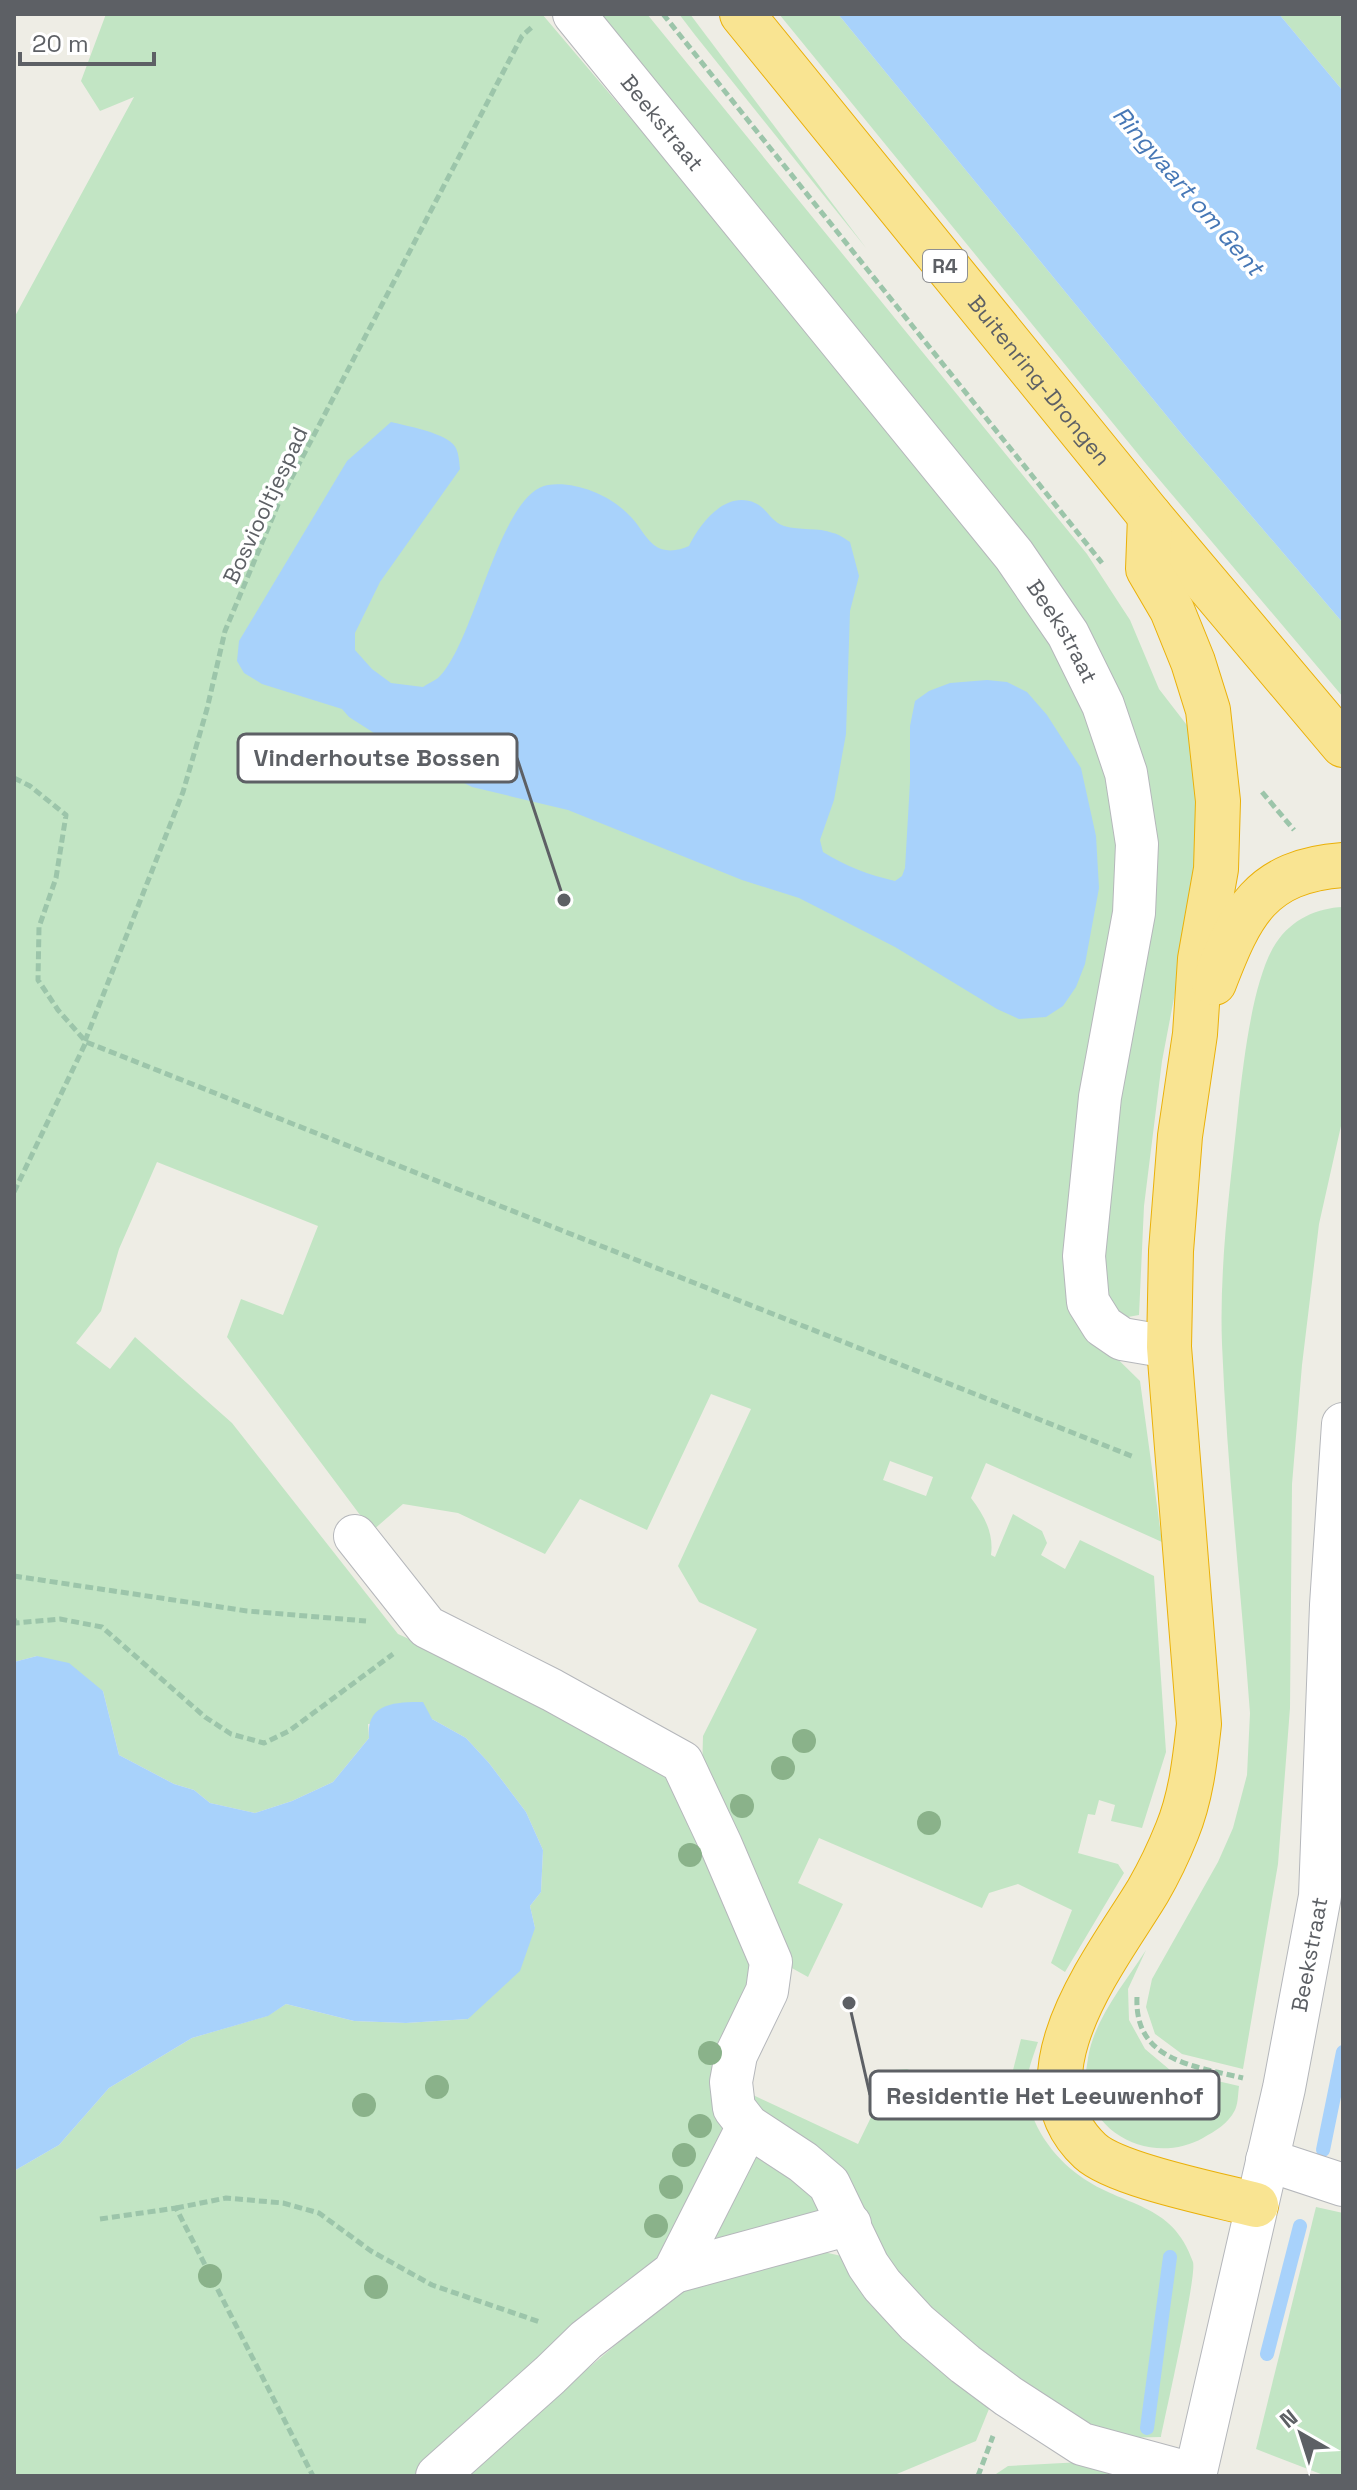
<svg xmlns="http://www.w3.org/2000/svg" width="1357" height="2490" font-family="'Space Grotesk',sans-serif">
<rect width="100%" height="100%" fill="#eeede5"/>
<g fill="#c2e5c4" fill-rule="evenodd">
<path d="M106,14H542L953,498L1060,649L1106,741L1121,840L1083,1325L1140,1381L1162,1542L986,1463L971,1498C984,1515 994,1533 991,1555L995,1557L1013,1514L1042,1531L1047,1543L1041,1555L1065,1569L1080,1540L1154,1576L1166,1752L1142,1828L1111,1821L1115,1805L1099,1800L1095,1815L1088,1814L1078,1853L1118,1864L1124,1873L1065,1972L1051,1963L1072,1910L1018,1884L989,1893L982,1908L819,1838L798,1883L843,1904L808,1977L790,1967L702,1772L703,1736L757,1629L699,1602L678,1566L751,1409L711,1394L647,1530L580,1499L545,1554L458,1513L403,1504L372,1531L227,1337L241,1299L283,1315L318,1226L157,1162L119,1249L101,1311L76,1343L110,1369L135,1337L232,1423L398,1634L482,1672L675,1773L753,1957L725,2123L662,2251L618,2306L420,2476H14V2171L59,2145L109,2088L192,2038L267,2016L286,2004L354,2021L406,2023L468,2019L535,1928L530,1906L541,1892L543,1850L526,1812L489,1763L466,1738L432,1719L368,1724L369,1738L333,1782L292,1801L255,1813L210,1803L194,1790L174,1784L119,1755L103,1691L37,1656L14,1662V318L134,97L100,111L81,81ZM890,1461L933,1477L926,1496L883,1480Z"/>
<path d="M592,14H647L1087,554L1130,620L1159,689L1193,733L1203,846L1162,1061L1144,1206L1139,1315L1117,1319L1105,1304L1098,1263L1127,727Z"/>
<path d="M679,14H690L866,248L695,35Z"/>
<path d="M779,14H838L1184,437L1343,623V697L1147,465Z"/>
<path d="M1279,14H1338L1343,19V91Z"/>
<path d="M1343,907V1117L1319,1224L1302,1365L1292,1484L1290,1708L1278,1864L1243,2069L1182,2054L1155,2034L1146,2007L1152,1979L1218,1862L1233,1828L1247,1775L1250,1713C1241,1590 1227,1467 1222,1344C1219,1263 1231,1182 1239,1101C1244,1059 1253,978 1276,943C1292,919 1317,908 1343,907Z"/>
<path d="M1146,1950L1128,1989L1129,2020L1145,2049L1170,2070L1239,2086C1238,2094 1238,2104 1235,2110C1228,2124 1215,2131 1203,2138C1158,2163 1098,2141 1086,2088C1084,2080 1087,2066 1088,2058C1094,2019 1125,1983 1146,1950Z"/>
<path d="M1021,2039L1038,2042C1033,2057 1026,2073 1027,2090C1029,2124 1053,2157 1080,2176C1124,2208 1172,2201 1193,2262C1197,2275 1166,2412 1161,2437L1118,2438L1085,2426L935,2324L755,2111L753,2095L858,2144L894,2070L907,2069L1016,2118L1012,2074Z"/>
<path d="M753,2144L802,2175L831,2218L698,2253Z"/>
<path d="M1316,2207L1343,2213V2476H1326L1256,2449Z"/>
<path d="M819,2251L846,2257L993,2399L976,2441L892,2476H461L678,2292Z"/>
<path d="M1082,2462L1131,2476H993L1008,2466Z"/>
</g>
<g fill="#a8d2fb">
<path d="M838,14H1279L1343,91V623L1184,437Z"/>
<path d="M391,422C407,426 441,432 453,444C459,450 459,461 460,469L380,582L355,633V650L372,669L391,683L423,687C427,684 434,681 438,678C475,644 499,492 548,485C577,481 612,496 631,517C639,525 645,538 654,545C664,553 678,551 689,546C700,523 726,490 755,503C767,508 771,522 784,526C800,531 818,527 833,533C839,534 845,539 850,542L859,576L850,611L846,734L834,800L820,840L823,852C845,866 869,875 895,881L902,876L905,868L910,782V726L915,701L929,691L950,683L987,680L1007,682L1027,692L1047,715L1081,768L1096,836L1099,888L1085,964L1076,987L1063,1006L1046,1017L1019,1019L997,1009L895,947L799,898L742,880L568,810L472,787L407,754L349,717L342,709L262,684L244,673L237,661L239,641L347,461Z"/>
<path d="M37,1656L69,1663L103,1691L119,1755L174,1784L194,1790L210,1803L255,1813L292,1801L333,1782L369,1738C366,1703 394,1702 423,1702L432,1719L466,1738L489,1763L526,1812L543,1850L541,1892L530,1906L535,1928L520,1971L468,2019L406,2023L354,2021L286,2004L268,2016L192,2038L109,2088L59,2145L14,2171V1662Z"/>
</g>
<g fill="none" stroke-linecap="round" stroke-linejoin="round">
<g stroke="#a8d2fb" stroke-width="14">
<path d="M1323,2150L1343,2052"/>
<path d="M1267,2354L1300,2226"/>
<path d="M1147,2428L1170,2257"/>
</g>
<defs>
<g id="minor">
<path id="s1" d="M574,14L1014,555L1068,634L1103,705L1126,773L1137,844L1134,913L1100,1097L1084,1256L1088,1302L1103,1326L1122,1339L1169,1347"/>
<path d="M355,1536L427,1627L552,1690L682,1762L721,1845L771,1962L767,1991L736,2055L731,2082L734,2108L748,2126L803,2162L829,2184L868,2265L882,2285L917,2323L965,2364L1008,2396L1082,2444L1196,2475"/>
<path d="M1267,2160L1343,2185"/>
<path d="M674,2272L850,2224"/>
<path d="M437,2476L550,2375L586,2340L674,2272L748,2126"/>
<path id="s2" d="M1195,2476L1284,2088L1320,1896L1331,1605L1343,1424"/>
</g>
<g id="highway">
<path id="s3" d="M742,14L1150,516L1343,745"/>
<path d="M1150,516L1148,569L1172,610L1193,662L1208,710L1218,801L1216,869L1200,959L1195,1034L1180,1136L1171,1251L1169,1347L1199,1724C1195,1760 1191,1797 1177,1831C1169,1851 1159,1872 1148,1891C1107,1959 1011,2077 1090,2151C1116,2175 1218,2195 1256,2205"/>
<path d="M1214,983C1241,913 1260,871 1343,865"/>
</g>
</defs>
<use href="#minor" stroke="#b5b7bb" stroke-width="44"/>
<use href="#highway" stroke="#eab009" stroke-width="46"/>
<g stroke="#9cc5aa" stroke-width="5" stroke-dasharray="8 4" stroke-linecap="butt">
<path d="M663,14L1102,563"/>
<path d="M14,778L30,786L66,815L56,878L39,927L38,980L58,1010L86,1042L1134,1457"/>
<path d="M1262,792L1294,830"/>
<path d="M85,1041L183,792L207,709L225,631L279,502L522,36L533,26"/>
<path d="M14,1192L86,1042"/>
<path d="M14,1576L247,1611L366,1621"/>
<path d="M14,1619L16,1623L60,1619L102,1627L205,1717L231,1734L264,1743L289,1731L393,1654"/>
<path d="M1137,1997C1134,2061 1194,2066 1243,2078"/>
<path d="M176,2208L226,2198L283,2203L319,2213L371,2251L432,2285L540,2322"/>
<path d="M100,2219L176,2208L313,2476"/>
<path d="M978,2476L993,2436"/>
</g>
<use href="#minor" stroke="#fff" stroke-width="42"/>
<use href="#highway" stroke="#f9e492" stroke-width="44"/>
</g>
<g fill="#8ab28a">
<circle cx="804" cy="1741" r="12"/>
<circle cx="783" cy="1768" r="12"/>
<circle cx="742" cy="1806" r="12"/>
<circle cx="929" cy="1823" r="12"/>
<circle cx="690" cy="1855" r="12"/>
<circle cx="710" cy="2053" r="12"/>
<circle cx="437" cy="2087" r="12"/>
<circle cx="364" cy="2105" r="12"/>
<circle cx="700" cy="2126" r="12"/>
<circle cx="684" cy="2155" r="12"/>
<circle cx="671" cy="2187" r="12"/>
<circle cx="656" cy="2226" r="12"/>
<circle cx="210" cy="2276" r="12"/>
<circle cx="376" cy="2287" r="12"/>
</g>
<g text-anchor="middle" stroke-width="7" stroke-linejoin="round" paint-order="stroke">
<rect fill="#fff" stroke="#8e9093" stroke-width="2" x="923" y="250" width="44" height="32" rx="6"/>
<g font-size="20" font-weight="bold" fill="#5d6065">
<text x="945" y="273">R4</text>
</g>
<g font-size="22" fill="#5d6065" stroke="#fff">
<text dy="8" stroke="none"><textPath href="#s1" startOffset="140">Beekstraat</textPath></text>
<text dy="8" stroke="none"><textPath href="#s3" startOffset="472">Buitenring-Drongen</textPath></text>
<text transform="translate(265 505) rotate(-65)" y="8">Bosviooltjespad</text>
<text dy="8" stroke="none"><textPath href="#s1" startOffset="788">Beekstraat</textPath></text>
<text dy="8" stroke="none"><textPath href="#s2" startOffset="534">Beekstraat</textPath></text>
</g>
<g font-size="24" font-style="italic" fill="#4778b6" stroke="#fff">
<text transform="translate(1188 191) rotate(49)" y="8">Ringvaart om Gent</text>
</g>
</g>
<path fill="none" stroke="#5d6065" stroke-width="3" d="M564 900L517 758M849 2003L870 2095"/>
<g fill="#5d6065" stroke="#fff" stroke-width="3">
<circle cx="564" cy="900" r="8"/>
<circle cx="849" cy="2003" r="8"/>
</g>
<g fill="#fff" stroke="#5d6065" stroke-width="3">
<rect x="238" y="734" width="279" height="48" rx="8"/>
<rect x="870" y="2071" width="349" height="48" rx="8"/>
</g>
<g font-size="24" text-anchor="middle" font-weight="bold" fill="#5d6065">
<text x="377" y="766">Vinderhoutse Bossen</text>
<text x="1045" y="2104">Residentie Het Leeuwenhof</text>
</g>
<rect width="1357" height="2490" fill="none" stroke="#5d6065" stroke-width="32"/>
<g transform="translate(1301 2434) rotate(321)" stroke="#ffffff" stroke-width="6" paint-order="stroke">
<path d="M0-6L14 30L0 20L-14 30Z" fill="#5d6065"/>
<text y="-12" font-size="22" font-weight="bold" text-anchor="middle" fill="#5d6065">N</text>
</g>
<path d="M20 52v12h134v-12" fill="none" stroke="#5d6065" stroke-width="4"/>
<text x="32" y="52" font-size="24" fill="#5d6065" stroke="#ffffff" stroke-width="6" paint-order="stroke">20 m</text>
</svg>
